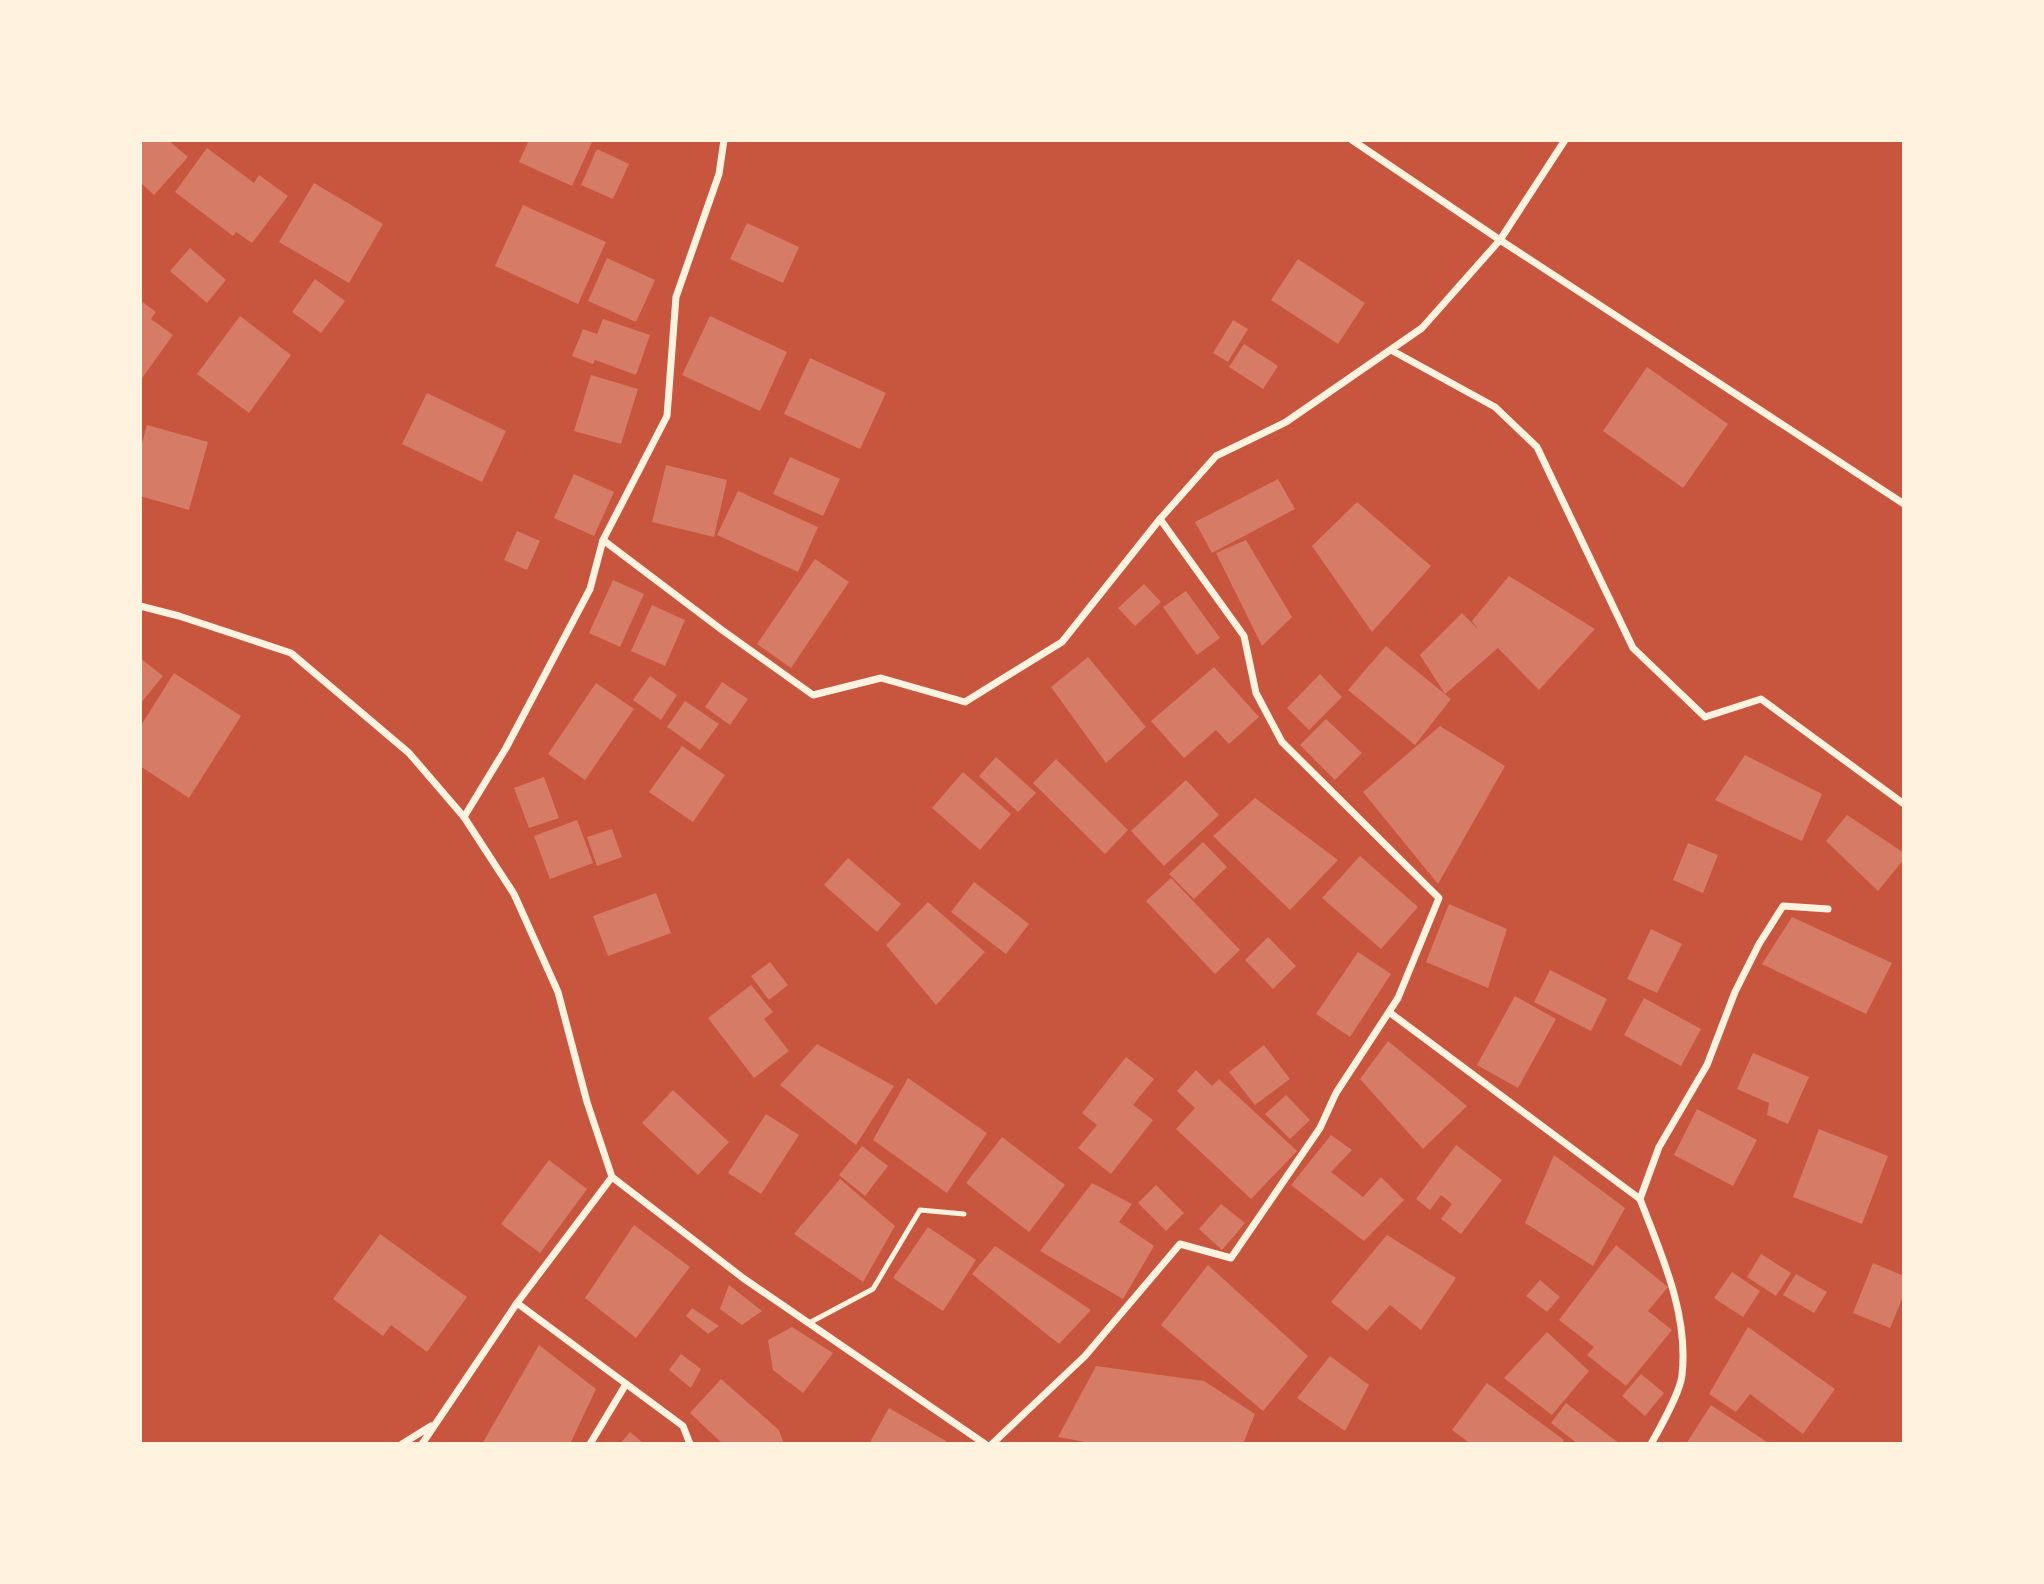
<svg xmlns="http://www.w3.org/2000/svg" width="2044" height="1584" font-family="'Fira Sans Condensed',sans-serif">
<rect width="100%" height="100%" fill="#c8553d"/>
<g fill="#d67c66">
<path d="M140,140H168L188,157L154,195L140,182Z"/>
<path d="M529,140H593L572,186L519,162Z"/>
<path d="M207,148L254,183L259,175L288,196L252,243L236,232L233,236L175,192Z"/>
<path d="M597,149L629,164L613,199L581,185Z"/>
<path d="M314,183L383,224L349,283L279,242Z"/>
<path d="M523,205L606,242L578,304L495,266Z"/>
<path d="M747,223L799,247L783,283L730,259Z"/>
<path d="M190,248L226,280L207,303L170,271Z"/>
<path d="M607,258L655,280L636,322L588,301Z"/>
<path d="M1298,259L1365,303L1338,344L1271,300Z"/>
<path d="M315,279L345,301L321,333L292,312Z"/>
<path d="M140,300L156,312L151,319L173,335L140,381Z"/>
<path d="M240,316L291,355L249,413L197,374Z"/>
<path d="M710,316L787,352L760,411L682,375Z"/>
<path d="M603,319L650,335L636,375L595,360L593,364L572,356L583,329L597,334Z"/>
<path d="M1233,320L1248,329L1228,362L1213,353Z"/>
<path d="M1244,344L1278,366L1263,389L1229,367Z"/>
<path d="M810,358L886,393L860,449L784,414Z"/>
<path d="M1647,367L1728,424L1683,488L1603,431Z"/>
<path d="M591,375L638,389L621,444L574,431Z"/>
<path d="M427,393L506,431L482,482L402,444Z"/>
<path d="M147,425L208,442L189,510L140,496V451Z"/>
<path d="M790,457L840,479L823,516L773,494Z"/>
<path d="M666,465L727,480L714,537L652,522Z"/>
<path d="M574,474L614,492L594,536L554,518Z"/>
<path d="M1278,479L1295,509L1212,553L1195,522Z"/>
<path d="M738,491L818,527L798,572L717,535Z"/>
<path d="M1357,502L1431,566L1372,632L1312,546Z"/>
<path d="M517,531L540,541L527,570L504,560Z"/>
<path d="M1246,540L1292,617L1262,646L1216,553Z"/>
<path d="M815,559L849,582L791,668L757,644Z"/>
<path d="M1509,576L1595,629L1539,690L1498,648L1445,694L1420,655L1462,613L1479,630L1472,621Z"/>
<path d="M613,580L644,594L620,647L589,633Z"/>
<path d="M1144,584L1161,602L1135,626L1118,608Z"/>
<path d="M1186,591L1220,638L1197,655L1163,607Z"/>
<path d="M652,605L685,620L665,666L631,651Z"/>
<path d="M1386,646L1451,699L1415,745L1348,690Z"/>
<path d="M1088,657L1146,727L1106,763L1051,687Z"/>
<path d="M140,658L163,676L140,704Z"/>
<path d="M1214,667L1259,717L1229,744L1216,730L1184,758L1151,721Z"/>
<path d="M174,673L241,716L189,798L140,766V727Z"/>
<path d="M1320,674L1342,697L1309,730L1287,708Z"/>
<path d="M650,676L677,695L661,720L633,700Z"/>
<path d="M722,682L748,699L730,725L705,707Z"/>
<path d="M596,683L634,709L585,780L548,754Z"/>
<path d="M685,701L719,724L700,750L667,727Z"/>
<path d="M1326,719L1362,753L1335,780L1300,745Z"/>
<path d="M1440,726L1505,766L1438,884L1363,792Z"/>
<path d="M682,746L725,775L693,822L649,792Z"/>
<path d="M1745,755L1822,794L1802,841L1715,800Z"/>
<path d="M996,757L1036,793L1018,812L979,776Z"/>
<path d="M1056,759L1128,830L1105,854L1033,783Z"/>
<path d="M963,772L1011,814L980,850L932,808Z"/>
<path d="M544,777L559,818L529,828L514,788Z"/>
<path d="M1186,780L1219,815L1164,866L1131,831Z"/>
<path d="M1255,798L1338,860L1290,910L1213,836Z"/>
<path d="M1847,815L1904,853V859L1878,891L1826,841Z"/>
<path d="M577,820L593,863L550,879L534,836Z"/>
<path d="M612,829L622,857L597,866L587,837Z"/>
<path d="M1203,842L1227,867L1194,899L1169,874Z"/>
<path d="M1688,843L1718,855L1703,893L1673,880Z"/>
<path d="M1360,856L1418,907L1381,949L1322,898Z"/>
<path d="M848,858L901,904L877,932L824,885Z"/>
<path d="M1171,878L1240,950L1215,974L1146,901Z"/>
<path d="M974,882L1029,924L1006,954L951,912Z"/>
<path d="M656,893L671,933L608,956L593,916Z"/>
<path d="M928,902L985,952L936,1005L886,945Z"/>
<path d="M1449,904L1507,929L1488,988L1426,962Z"/>
<path d="M1792,917L1892,963L1866,1014L1762,964Z"/>
<path d="M1651,929L1682,944L1657,993L1627,979Z"/>
<path d="M1268,937L1296,966L1273,989L1245,960Z"/>
<path d="M1358,952L1391,974L1350,1037L1316,1014Z"/>
<path d="M770,962L788,985L769,1000L751,976Z"/>
<path d="M1550,970L1607,999L1591,1031L1534,1002Z"/>
<path d="M751,985L773,1012L764,1019L789,1051L754,1078L708,1018Z"/>
<path d="M1515,996L1556,1019L1518,1088L1477,1065Z"/>
<path d="M1644,998L1701,1029L1681,1066L1624,1035Z"/>
<path d="M1388,1041L1467,1106L1423,1149L1360,1079Z"/>
<path d="M817,1044L894,1086L856,1145L780,1085Z"/>
<path d="M1264,1045L1290,1079L1255,1105L1229,1072Z"/>
<path d="M1753,1053L1809,1077L1788,1124L1767,1115L1769,1103L1737,1089Z"/>
<path d="M1126,1057L1154,1079L1133,1105L1153,1120L1111,1174L1078,1148L1097,1125L1082,1113Z"/>
<path d="M1196,1070L1212,1086L1219,1079L1297,1151L1251,1199L1176,1129L1195,1108L1177,1091Z"/>
<path d="M908,1078L987,1133L947,1193L873,1140Z"/>
<path d="M673,1090L729,1142L698,1175L642,1123Z"/>
<path d="M1286,1095L1310,1120L1290,1139L1265,1114Z"/>
<path d="M1697,1109L1757,1140L1733,1186L1674,1155Z"/>
<path d="M766,1114L799,1135L761,1194L728,1173Z"/>
<path d="M1819,1129L1888,1156L1862,1224L1793,1197Z"/>
<path d="M1331,1135L1352,1150L1331,1172L1363,1197L1381,1177L1404,1200L1364,1241L1291,1185Z"/>
<path d="M1002,1137L1065,1185L1029,1232L966,1183Z"/>
<path d="M1456,1145L1502,1180L1461,1234L1441,1219L1452,1204L1441,1195L1430,1210L1416,1199Z"/>
<path d="M862,1146L888,1166L865,1196L839,1175Z"/>
<path d="M1554,1155L1625,1208L1593,1266L1525,1223Z"/>
<path d="M549,1160L587,1189L540,1253L501,1224Z"/>
<path d="M840,1179L895,1226L863,1282L794,1234Z"/>
<path d="M1092,1183L1132,1204L1119,1222L1154,1246L1123,1299L1040,1251Z"/>
<path d="M1156,1185L1184,1213L1166,1231L1138,1203Z"/>
<path d="M1221,1204L1245,1223L1222,1250L1199,1229Z"/>
<path d="M634,1225L690,1267L636,1338L585,1298Z"/>
<path d="M928,1227L976,1260L943,1311L893,1278Z"/>
<path d="M380,1234L467,1297L427,1352L391,1325L383,1336L333,1299Z"/>
<path d="M1387,1235L1456,1278L1421,1330L1390,1305L1367,1331L1331,1302Z"/>
<path d="M1616,1245L1668,1287L1648,1311L1672,1330L1626,1386L1587,1355L1594,1347L1559,1320Z"/>
<path d="M995,1246L1091,1310L1059,1344L972,1274Z"/>
<path d="M1761,1254L1791,1273L1776,1296L1747,1277Z"/>
<path d="M1873,1263L1904,1276V1294L1890,1328L1853,1313Z"/>
<path d="M1208,1265L1308,1356L1263,1411L1161,1325Z"/>
<path d="M1732,1272L1760,1291L1743,1317L1714,1298Z"/>
<path d="M1796,1274L1827,1292L1814,1313L1783,1295Z"/>
<path d="M1540,1280L1560,1297L1547,1312L1526,1296Z"/>
<path d="M729,1285L762,1311L742,1325L720,1309Z"/>
<path d="M692,1308L719,1326L708,1334L686,1316Z"/>
<path d="M792,1327L833,1353L803,1393L773,1370L768,1340Z"/>
<path d="M1748,1327L1835,1389L1803,1434L1750,1394L1736,1412L1709,1394Z"/>
<path d="M1547,1332L1589,1371L1552,1415L1504,1378Z"/>
<path d="M539,1345L596,1389L570,1444H482Z"/>
<path d="M681,1354L701,1369L691,1388L669,1370Z"/>
<path d="M1330,1356L1369,1385L1345,1431L1297,1398Z"/>
<path d="M1096,1366L1204,1381L1255,1414L1243,1444H1096L1058,1437Z"/>
<path d="M1641,1374L1664,1393L1645,1416L1622,1396Z"/>
<path d="M721,1379L779,1430L784,1444H723L690,1413Z"/>
<path d="M1487,1383L1564,1440L1561,1444H1471L1452,1430Z"/>
<path d="M1566,1403L1620,1444H1578L1551,1423Z"/>
<path d="M1711,1405L1770,1444H1686Z"/>
<path d="M889,1408L946,1441L944,1444H869Z"/>
<path d="M630,1432L644,1444H620Z"/>
</g>
<g fill="none" stroke-linecap="round" stroke-linejoin="round">
<path stroke="#fff3e0" stroke-width="5" d="M809,1323L873,1289L920,1210L964,1214"/>
<g stroke="#fff3e0" stroke-width="7">
<path d="M1352,140L1500,240L1904,504"/>
<path d="M1391,350L1495,407L1537,447L1633,648L1705,717L1761,699L1904,804"/>
<path d="M603,540L722,630L813,695L881,678L965,702L1062,642L1160,519L1216,456L1286,422L1422,328L1500,240L1565,140"/>
<path d="M140,606L179,616L291,653L409,753L464,817L514,894L558,992L587,1102L612,1177L743,1278L985,1444"/>
<path d="M464,817L506,748L590,589L603,540L667,416L676,297L719,174L724,140"/>
<path d="M1389,1012L1640,1199"/>
<path d="M517,1303L683,1426L690,1444"/>
<path d="M402,1444L431,1426"/>
<path d="M422,1444L517,1303L612,1177"/>
<path d="M590,1444L626,1384"/>
<path d="M992,1444L1085,1356L1180,1244L1231,1258L1320,1128L1336,1093L1398,998L1439,898L1282,742L1256,693L1244,636L1160,519"/>
<path d="M1651,1444C1659,1430 1681,1390 1682,1375C1689,1314 1661,1254 1640,1199L1659,1147L1707,1065L1735,992L1759,944L1783,906L1828,909"/>
</g>
</g>
<rect width="2044" height="1584" fill="none" stroke="#fff3e0" stroke-width="284"/>
</svg>
